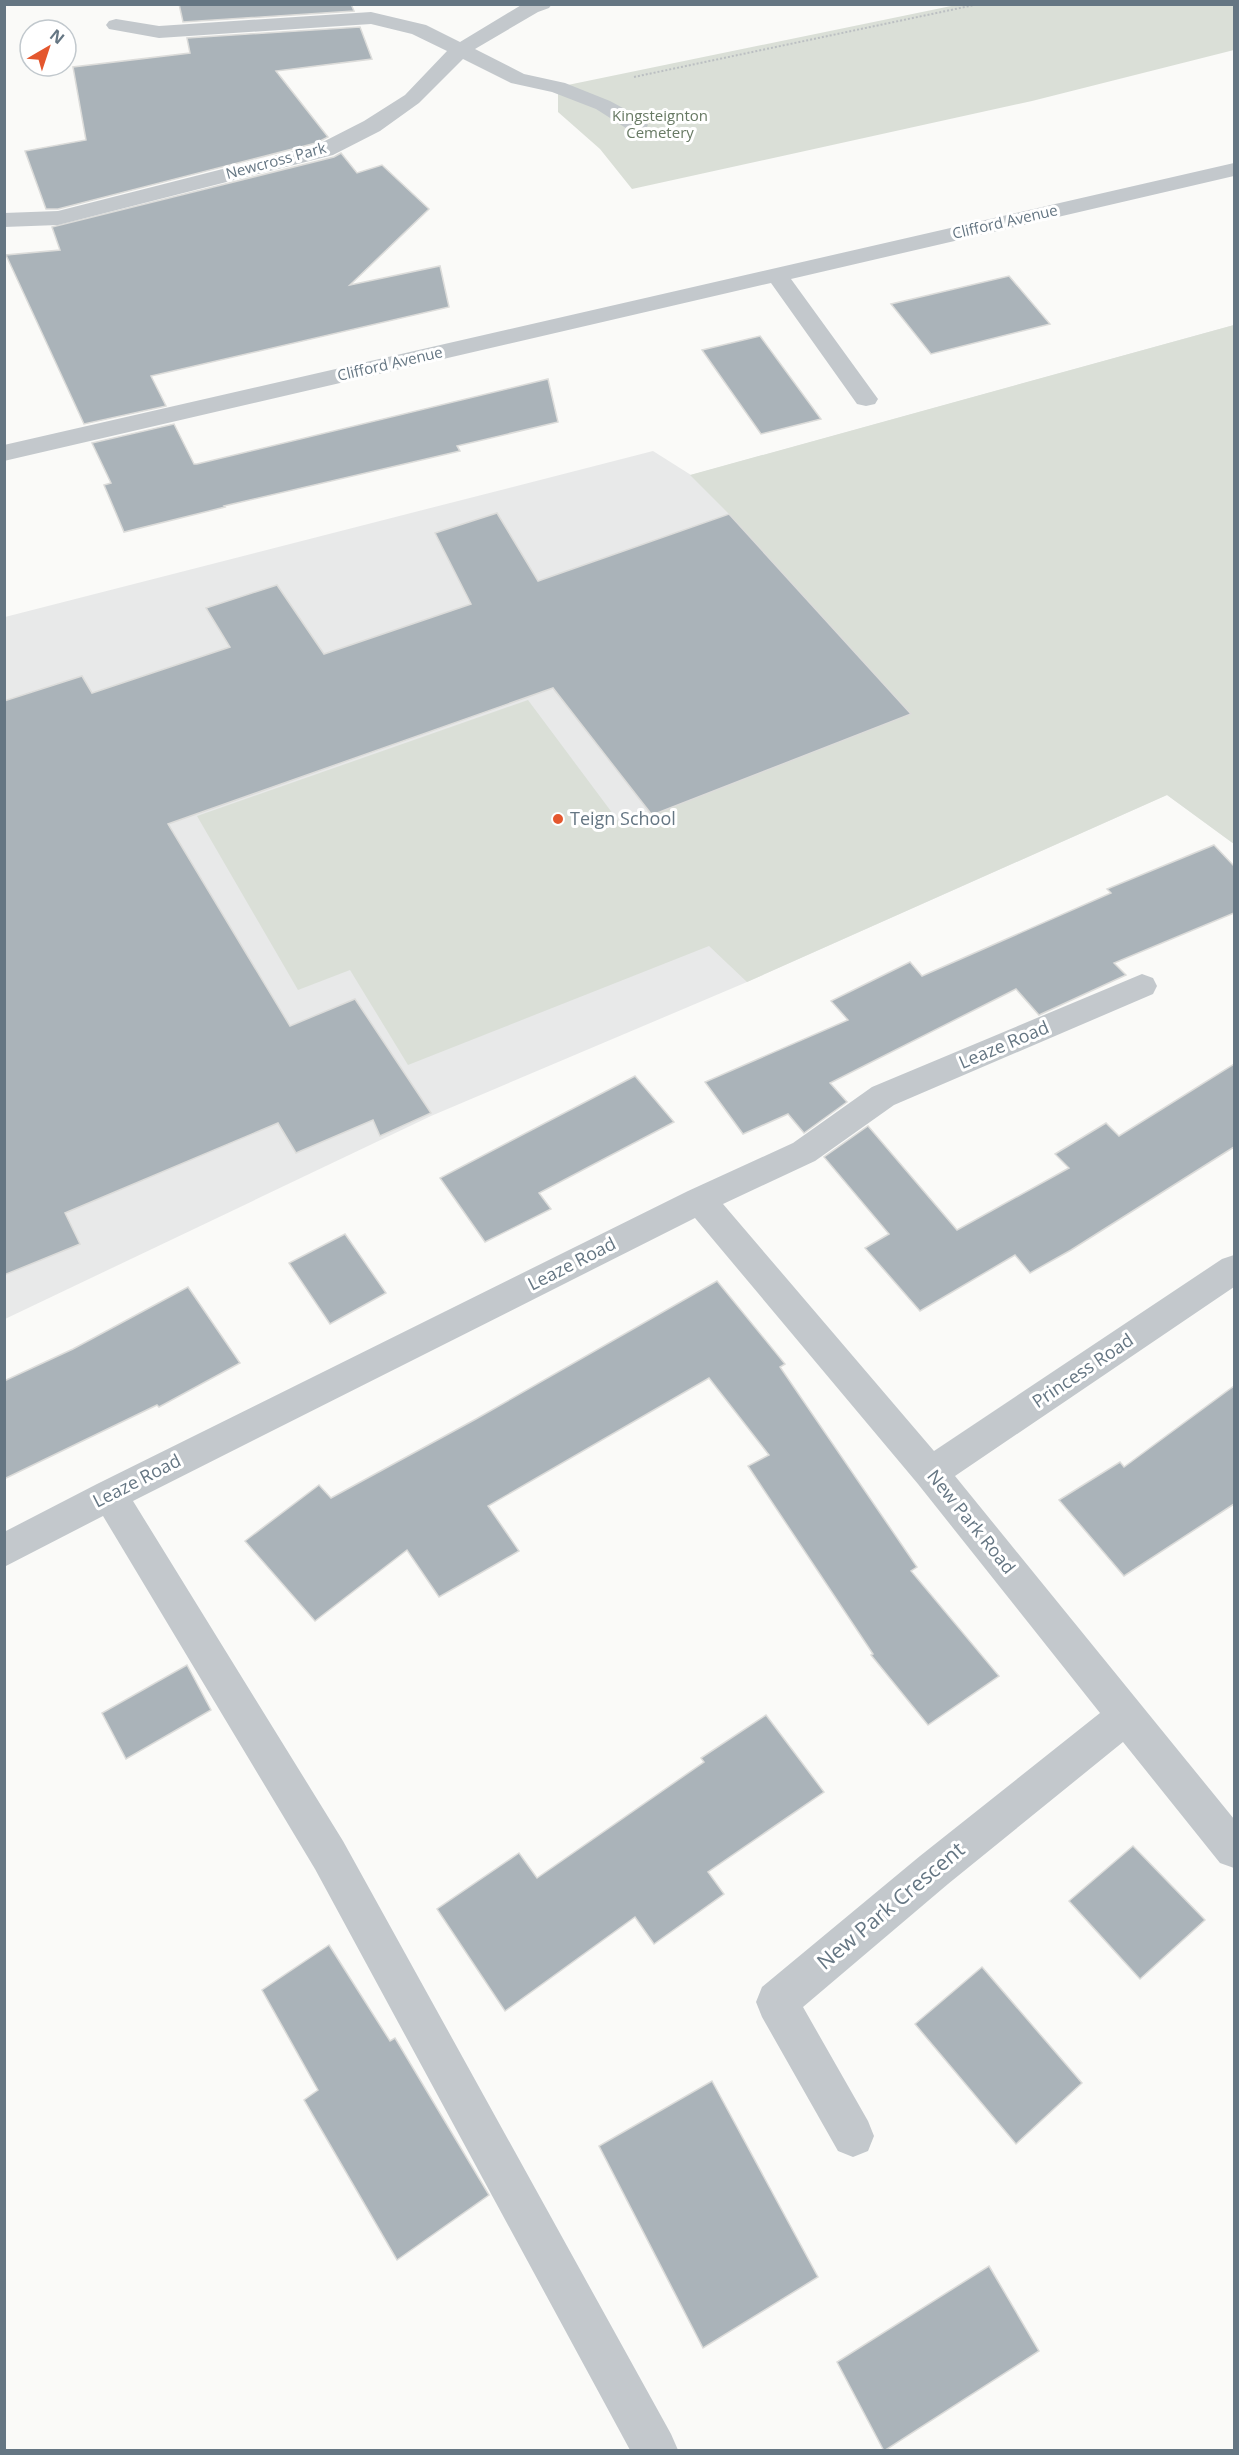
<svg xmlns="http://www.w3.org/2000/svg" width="1239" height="2455" font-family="'Open Sans',sans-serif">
<rect width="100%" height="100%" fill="#fafaf8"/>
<path fill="#e8e9e9" d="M1234,325V844L1167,795L747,982L431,1116L5,1319V617L653,451L691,475Z"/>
<g fill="#dadfd7">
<path d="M956,5H1234V50L1032,101L632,189L600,149L558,112V87Z"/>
<path d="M1234,325V844L1167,795L747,982L709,946L408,1065L350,970L298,990L197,816L528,700L622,826L910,714L729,514L690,475Z"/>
</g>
<g fill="#aab3b9" stroke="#dcdcda" stroke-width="1.5">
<path d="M179,4H351L354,11L183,22Z"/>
<path d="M360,27L372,59L276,71L328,137L316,143L58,209H46L25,151L86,140L73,67L190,53L187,38Z"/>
<path d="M341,153L357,173L382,165L429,209L350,285L440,266L449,307L151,376L166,406L84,424L6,255L60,250L52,227L334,157Z"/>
<path d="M1009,276L1050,324L931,354L891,304Z"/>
<path d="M760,336L821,419L761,434L702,350Z"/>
<path d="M548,379L558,422L457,446L460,451L224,506L225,507L124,532L104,485L111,483L92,443L174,424L194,464H197Z"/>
<path d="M497,513L538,581L729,514L911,714L652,815L553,688L168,824L290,1026L355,999L431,1113L380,1136L373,1120L296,1153L278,1123L65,1213L80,1244L4,1275V701L82,676L92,693L230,647L206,608L277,585L324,654L471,604L435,533Z"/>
<path d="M1214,845L1234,866V913L1114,963L1126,975L1039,1015L1016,989L830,1083L847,1102L804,1133L788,1114L743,1134L705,1082L848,1020L831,1001L910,962L922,976L1111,893L1107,889Z"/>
<path d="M1234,1064V1147L1071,1250L1030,1273L1015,1255L920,1311L865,1248L889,1234L824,1157L868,1126L957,1230L1069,1168L1055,1154L1106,1123L1119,1136Z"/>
<path d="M635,1076L674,1122L539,1193L551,1209L485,1242L440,1178Z"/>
<path d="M345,1234L386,1293L330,1324L289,1263Z"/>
<path d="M717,1281L785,1364L780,1367L917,1567L911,1571L999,1676L928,1725L871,1655L873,1654L748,1466L769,1455L709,1378L488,1506L519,1551L439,1597L407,1550L315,1621L245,1541L319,1485L331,1498L476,1419Z"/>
<path d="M188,1287L240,1363L159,1407L157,1405L4,1479V1381L73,1349Z"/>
<path d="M1234,1386V1504L1124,1576L1059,1500L1120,1462L1124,1467Z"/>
<path d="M187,1665L211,1710L126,1759L102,1713Z"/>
<path d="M766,1715L824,1792L708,1872L724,1894L654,1944L635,1917L505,2011L437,1909L519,1853L537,1878L704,1762L701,1758Z"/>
<path d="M1133,1846L1205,1920L1140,1979L1069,1901Z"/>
<path d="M329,1945L390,2041L395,2038L489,2195L397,2260L304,2100L318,2090L262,1990Z"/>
<path d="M982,1967L1082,2083L1016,2144L915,2024Z"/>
<path d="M712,2081L818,2277L703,2348L599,2146Z"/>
<path d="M989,2266L1039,2351L884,2451L837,2362Z"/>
</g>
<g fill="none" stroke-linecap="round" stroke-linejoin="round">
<path stroke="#bbbfc2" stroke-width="2" stroke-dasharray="2 2" stroke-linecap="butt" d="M634,77L979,4"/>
<g fill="#c3c8cc" fill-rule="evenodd">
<path d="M523,4H552L549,8L538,12L475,49L524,74L565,83L610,101L645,120L648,125L645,130L637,131L629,130L596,109L552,92L511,83L463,59L419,103L380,131L333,155L58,225L4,227V213L58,211L317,145L364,121L405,95L447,51L412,34L371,24L159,38L109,29L106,25L109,21L116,19L159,26L371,12L426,25L460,42Z"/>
<path d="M1234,163V176L791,279L878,399L875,404L866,406L857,404L771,283L4,461V445Z"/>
<path d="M1142,974L1153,978L1157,986L1153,994L894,1105L815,1161L723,1204L934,1451L1222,1259L1234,1255V1287L955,1476L1234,1819V1868L1220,1863L1123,1742L948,1884L803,2007L868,2121L874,2136L868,2151L853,2157L838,2151L762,2017L756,2002L762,1987L920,1856L1100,1713L918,1484L695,1218L133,1501L343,1841L671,2434L678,2450H630L315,1869L103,1516L4,1567V1532L97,1484L688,1191L793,1143L872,1087Z"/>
</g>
</g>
<circle fill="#e4572e" stroke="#fff" stroke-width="2" cx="558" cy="819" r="6"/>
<g text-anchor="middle" stroke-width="6" stroke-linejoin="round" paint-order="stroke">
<g font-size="15" fill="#687a64" stroke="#fff">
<text x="660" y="121">Kingsteignton<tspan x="660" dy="17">Cemetery</tspan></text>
</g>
<g font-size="15" fill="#657683" stroke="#fff">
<text transform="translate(276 161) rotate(-15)" y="5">Newcross Park</text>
<text transform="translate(1005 222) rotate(-13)" y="5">Clifford Avenue</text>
<text transform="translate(390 364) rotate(-13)" y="5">Clifford Avenue</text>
</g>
<g font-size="18" fill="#657683" stroke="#fff" text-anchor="start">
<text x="570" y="825">Teign School</text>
</g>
<g font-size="18" fill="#657683" stroke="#fff">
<text transform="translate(1004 1045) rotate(-23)" y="6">Leaze Road</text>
<text transform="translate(572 1264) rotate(-27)" y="6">Leaze Road</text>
<text transform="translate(1083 1371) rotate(-34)" y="6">Princess Road</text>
<text transform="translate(137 1481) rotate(-27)" y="6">Leaze Road</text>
<text transform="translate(971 1522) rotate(51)" y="6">New Park Road</text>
</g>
<g font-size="21" fill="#657683" stroke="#fff">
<text transform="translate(891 1906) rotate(-40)" y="7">New Park Crescent</text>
</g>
</g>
<rect width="1239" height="2455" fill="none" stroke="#657683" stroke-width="12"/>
<g transform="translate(48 48) rotate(39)"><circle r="28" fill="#ffffff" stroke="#c1c8cd" stroke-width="1.5"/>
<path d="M0-4.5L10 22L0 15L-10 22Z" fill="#e4572e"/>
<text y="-9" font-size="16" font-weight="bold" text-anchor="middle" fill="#657683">N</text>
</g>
</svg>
